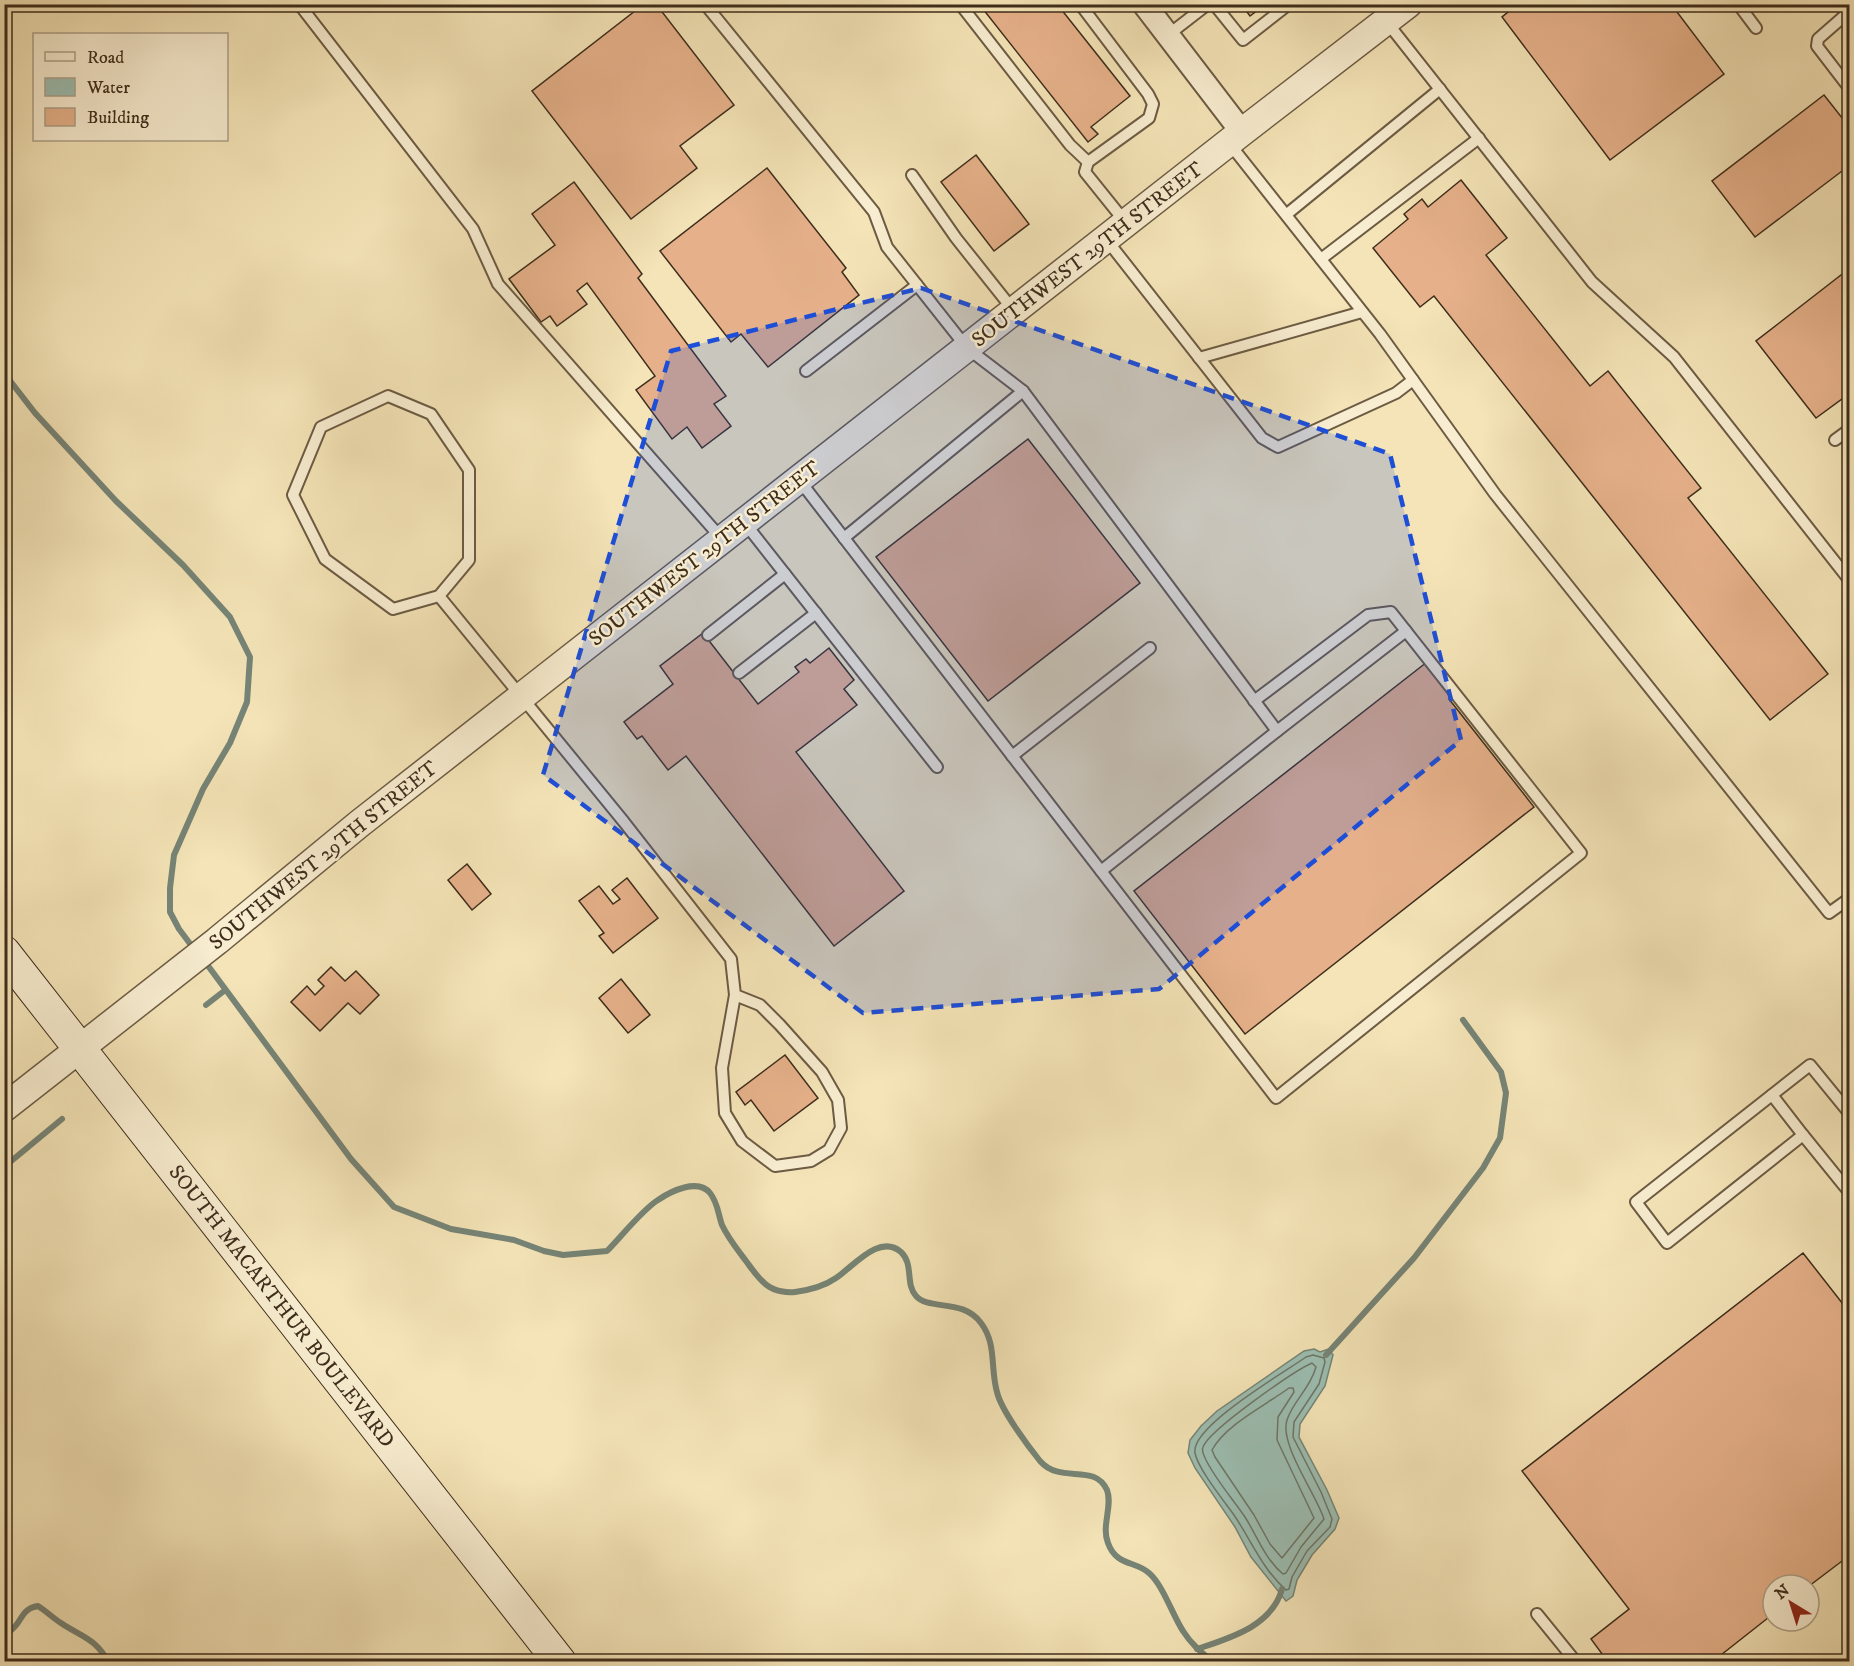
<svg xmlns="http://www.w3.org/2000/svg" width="1854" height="1666" font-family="'IM FELL DW Pica',serif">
<rect width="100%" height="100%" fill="#f4e4b7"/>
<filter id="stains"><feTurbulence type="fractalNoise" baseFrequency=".00333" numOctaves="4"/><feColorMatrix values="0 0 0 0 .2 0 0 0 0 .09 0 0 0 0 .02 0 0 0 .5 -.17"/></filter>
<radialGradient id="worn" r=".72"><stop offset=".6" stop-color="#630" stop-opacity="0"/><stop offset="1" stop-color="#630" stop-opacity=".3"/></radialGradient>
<path fill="#9cbeb2" stroke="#768476" stroke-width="1.5" d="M1314,1349L1320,1352L1329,1349L1333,1355L1325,1386L1300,1424L1299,1437L1327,1490L1339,1518L1335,1529L1312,1555L1297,1580L1293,1596L1286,1601L1251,1557L1235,1527L1195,1468L1188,1453L1190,1440L1201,1426L1217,1411L1304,1351Z"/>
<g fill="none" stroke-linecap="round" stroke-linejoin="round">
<g stroke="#6d7667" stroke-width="1.5">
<path d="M1313,1355L1324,1358L1325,1362L1319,1384L1294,1422L1293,1437L1321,1492L1332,1519L1330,1527L1307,1551L1292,1577L1289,1589L1286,1590C1263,1570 1251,1540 1234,1515C1224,1501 1198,1469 1195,1453C1190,1427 1285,1372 1306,1357Z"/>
<path d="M1312,1363L1316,1367C1310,1389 1293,1401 1287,1420C1279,1444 1316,1494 1324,1519L1301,1547L1286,1573L1283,1574C1265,1559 1257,1536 1245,1517C1232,1498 1216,1480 1206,1460C1204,1455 1201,1451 1203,1447C1209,1430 1294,1371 1312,1363Z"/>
<path d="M1289,1388H1293L1294,1392L1278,1417L1277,1440L1314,1518L1282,1558L1270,1544L1254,1515L1215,1457L1212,1450C1225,1425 1266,1405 1289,1388Z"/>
</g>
<g stroke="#768476" stroke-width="6">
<path d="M4,373L35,413L116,501L183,565L230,617L250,657L247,702L230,743L203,789L174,855L170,888V912L179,929L194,949"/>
<path d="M203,959L351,1159L394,1207L451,1229L514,1240L544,1251L563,1255L607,1251C620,1238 643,1209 658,1200C671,1191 698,1178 710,1193C718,1203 718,1214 722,1225C728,1238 737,1249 746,1261C752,1269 759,1280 768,1286C775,1291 787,1293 795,1292C810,1290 823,1287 836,1278C853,1267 879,1233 901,1252C914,1264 905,1284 916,1296C929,1311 963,1298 981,1323C997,1344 990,1368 997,1392C1001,1410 1028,1446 1040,1461C1061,1485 1094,1462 1107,1490C1113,1506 1101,1526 1108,1543C1116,1566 1136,1561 1149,1573C1163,1585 1173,1616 1183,1631C1191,1644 1202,1653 1213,1662"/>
<path d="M206,1005L224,991"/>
<path d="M4,1167L62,1119"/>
<path d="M1326,1355L1414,1258L1483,1168L1500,1138L1506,1093L1501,1072L1463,1020"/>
<path d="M4,1630L10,1631C23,1622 20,1609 38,1606C46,1611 53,1618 61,1623C80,1636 97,1639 108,1662"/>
<path d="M1197,1649C1230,1638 1272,1626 1282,1589"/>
</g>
</g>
<g fill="#e6b18a" stroke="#3e2d1c" stroke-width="1.5">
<path d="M644,4H656L734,105L680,146L697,168L631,219L532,91Z"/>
<path d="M979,4H1057L1130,96L1091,127L1098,134L1088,142Z"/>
<path d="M1241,4H1266L1250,16Z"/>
<path d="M1518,4H1671L1724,74L1610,160L1502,17Z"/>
<path d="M1824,95L1850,128V165L1755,237L1712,181Z"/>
<path d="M976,155L1029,224L994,251L941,182Z"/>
<path d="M767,168L846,268L842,272L859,295L768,367L741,334L731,342L660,251Z"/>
<path d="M1461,180L1507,238L1486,255L1590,386L1608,371L1701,488L1688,498L1828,674L1770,720L1434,296L1420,307L1373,248L1408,219L1404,214L1422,199L1428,207Z"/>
<path d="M574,182L642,274L638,278L726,396L714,404L731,426L702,448L687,427L672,439L636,390L655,376L587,283L577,291L587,304L557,326L550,316L541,322L509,279L555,245L532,214Z"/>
<path d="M1850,268V393L1816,418L1756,341Z"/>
<path d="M1028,439L1140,583L988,701L876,557Z"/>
<path d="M703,633L758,704L799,672L795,667L806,659L810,663L829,648L854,680L844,689L857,705L796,752L904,891L834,946L686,756L668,770L642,736L637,739L624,722L673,684L660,666Z"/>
<path d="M1427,662L1454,695L1449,699L1534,807L1245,1034L1134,891Z"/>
<path d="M467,864L491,894L472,910L448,880Z"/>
<path d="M627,878L658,918L613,953L599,936L604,933L579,901L599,886L613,904L620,899L612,890Z"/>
<path d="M331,967L345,981L356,971L379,995L360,1014L348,1003L320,1031L291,1002L307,986L315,995L324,986L318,980Z"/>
<path d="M621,979L650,1015L628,1033L599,998Z"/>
<path d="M785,1055L818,1098L774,1131L751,1100L745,1105L736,1092Z"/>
<path d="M1803,1253L1850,1313V1555L1809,1586L1773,1585V1614L1712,1662H1608L1591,1639L1629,1609L1522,1471Z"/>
</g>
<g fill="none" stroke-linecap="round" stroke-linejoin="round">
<defs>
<g id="service">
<path d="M299,4L473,229L498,284L722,539"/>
<path d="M705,4L874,212L887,247L967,348L1023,391L1277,731L1101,871L800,481"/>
<path d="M960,4L1070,145L1088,162"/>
<path d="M1080,4L1148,94L1153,104L1149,118L1088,162L1085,172L1126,223"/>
<path d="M1214,4L1243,40L1289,4"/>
<path d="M1738,4L1756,28"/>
<path d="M1850,11L1818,39L1817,46L1850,89"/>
<path d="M1386,21L1592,282L1674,357L1850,581"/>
<path d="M1168,35L1208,4"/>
<path d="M1229,143L1380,334L1495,494L1829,913L1850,898"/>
<path d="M912,175L956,238L1014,311"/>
<path d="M1287,214L1440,89"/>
<path d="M1106,239L1262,438L1278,447L1396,393L1413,380"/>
<path d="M1321,259L1479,138"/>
<path d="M1199,358L1362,312"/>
<path d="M806,371L917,285"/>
<path d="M1835,440L1850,429"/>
<path d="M744,522L937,767"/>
<path d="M844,538L1023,391"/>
<path d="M439,596L469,560V470L431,414L388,396L321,427L293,495L325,559L393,609L439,596L624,822L731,959L735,995L722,1068L725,1113L742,1141L775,1166L811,1161L829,1150L841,1128L838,1100L822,1072L780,1025L760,1005L735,995"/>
<path d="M708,635L785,574"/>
<path d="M739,673L816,613"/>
<path d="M1277,731L1406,631"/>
<path d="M1012,756L1150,648"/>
<path d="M1101,871L1276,1098L1581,853L1391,612L1368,615L1254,701"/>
<path d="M1772,1095L1803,1135"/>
<path d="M1850,1114L1810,1065L1636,1202L1667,1243L1803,1135L1850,1193"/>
<path d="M1537,1614L1576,1662"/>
</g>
<g id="minor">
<path d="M1144,4L1242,132"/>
<path d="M1847,4L1850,7"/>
</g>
<path id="tertiary" d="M4,1108L217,941L359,824L1242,132L1408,4"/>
<path id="secondary" d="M4,952L560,1662"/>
</defs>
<use href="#service" stroke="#6c5b43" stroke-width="14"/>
<use href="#minor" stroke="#6c5b43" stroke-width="26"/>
<use href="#tertiary" stroke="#6c5b43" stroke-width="30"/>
<use href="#secondary" stroke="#3e2d1c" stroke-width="34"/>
<use href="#service" stroke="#f8edd0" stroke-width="10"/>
<use href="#minor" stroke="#f8edd0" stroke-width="22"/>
<use href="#tertiary" stroke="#f8edd0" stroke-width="27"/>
<use href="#secondary" stroke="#f8edd0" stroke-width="32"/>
</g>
<path fill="#1d4ed8" fill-opacity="0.2" stroke="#1d4ed8" stroke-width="4.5" stroke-dasharray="12 8" stroke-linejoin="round" d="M921,288L1390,454L1461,740L1159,989L863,1013L543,775L671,351Z"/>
<g text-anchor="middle" stroke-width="5" stroke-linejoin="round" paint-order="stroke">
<g font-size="21" fill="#3e2d1c" stroke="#f8edd0">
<text transform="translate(1087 254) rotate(-38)" y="7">SOUTHWEST 29TH STREET</text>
<text transform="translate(704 553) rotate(-38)" y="7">SOUTHWEST 29TH STREET</text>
<text transform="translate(323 855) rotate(-39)" y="7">SOUTHWEST 29TH STREET</text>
<text transform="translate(282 1306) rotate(52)" y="7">SOUTH MACARTHUR BOULEVARD</text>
</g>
</g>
<rect width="1854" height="1666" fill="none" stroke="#f4e4b7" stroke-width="24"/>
<rect x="6" y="6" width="1842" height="1654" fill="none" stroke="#3e2d1c" stroke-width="3"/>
<rect x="12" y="12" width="1830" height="1642" fill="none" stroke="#3e2d1c" stroke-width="1.5"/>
<rect x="33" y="33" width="195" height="108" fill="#f8edd0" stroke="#aea088" stroke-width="1.5"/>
<rect x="45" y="52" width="30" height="9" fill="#f8edd0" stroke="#aea088" stroke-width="1.5"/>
<text x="87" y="63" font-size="18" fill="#3e2d1c">Road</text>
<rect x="45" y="78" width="30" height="18" fill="#9cbeb2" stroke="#aea088" stroke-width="1.5"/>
<text x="87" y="93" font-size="18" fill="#3e2d1c">Water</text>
<rect x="45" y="108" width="30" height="18" fill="#e6b18a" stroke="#aea088" stroke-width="1.5"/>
<text x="87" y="123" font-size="18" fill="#3e2d1c">Building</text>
<g transform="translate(1791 1603) rotate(322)"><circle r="28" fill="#f8edd0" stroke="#aea088" stroke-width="1.5"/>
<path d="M0-4.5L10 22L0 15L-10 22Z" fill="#8f2418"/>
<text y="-9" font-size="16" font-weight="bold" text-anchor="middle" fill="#3e2d1c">N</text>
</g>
<rect width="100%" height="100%" filter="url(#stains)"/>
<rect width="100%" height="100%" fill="url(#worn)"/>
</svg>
